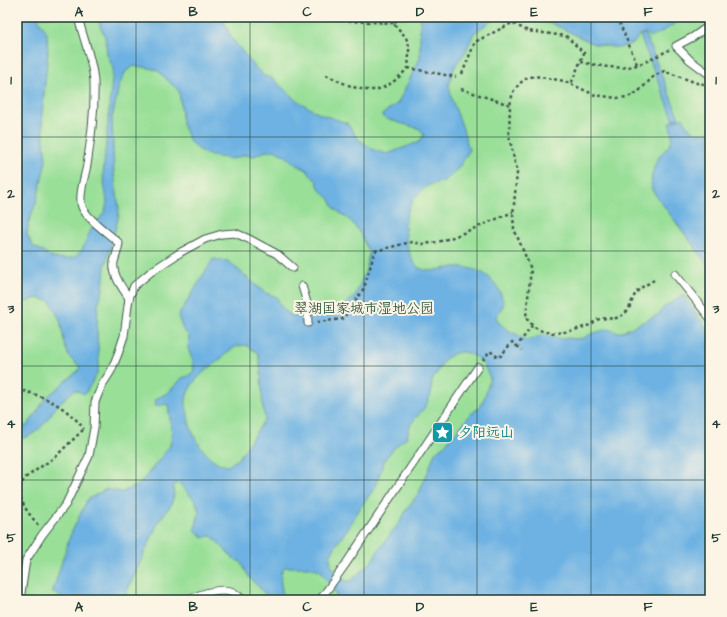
<svg xmlns="http://www.w3.org/2000/svg" width="727" height="617" font-family="'Architects Daughter','LXGW WenKai TC',sans-serif">
<rect width="100%" height="100%" fill="#fcf5e5"/>
<filter id="ink" filterUnits="userSpaceOnUse"><feTurbulence type="fractalNoise" baseFrequency=".025" numOctaves="2"/><feDisplacementMap in="SourceGraphic" scale="8" xChannelSelector="R" yChannelSelector="G"/><feConvolveMatrix kernelMatrix="1 2 1 2 8 2 1 2 1" color-interpolation-filters="sRGB"/></filter>
<filter id="wash" filterUnits="userSpaceOnUse"><feTurbulence type="fractalNoise" baseFrequency=".012" numOctaves="4" result="noise"/><feDisplacementMap in="SourceGraphic" scale="16" xChannelSelector="R" yChannelSelector="G"/><feGaussianBlur stdDeviation="0.9" result="paint"/><feColorMatrix in="noise" values="0 0 0 0 0 0 0 0 0 0 0 0 0 0 0 0 0 1.4 0 .05"/><feComposite in="paint" operator="in"/></filter>
<g filter="url(#wash)">
<rect width="100%" height="100%" fill="#f4e6cb"/>
<rect fill="#99df98" stroke="#5c8e66" x="17" y="17" width="693" height="583"/>
<g fill="#6eb2e3" stroke="#46788c" fill-rule="evenodd">
<path d="M17,17H37L47,33L48,52L42,116L46,161L37,200L29,221L27,235L33,246L53,258L65,259L75,257L82,250L91,229L105,212L107,202L103,175L113,68L107,54L105,36L96,17H222L232,39L255,67L264,76L272,78L296,100L320,114L347,123L358,139L374,150L387,154L419,142L424,135L420,129L387,119L382,116L384,113L398,103L420,58V17H497L474,33L466,51L455,66L449,85L452,100L462,126L469,150C463,162 457,172 445,180C440,184 431,183 426,187C411,198 402,217 406,235C407,244 409,257 415,264C424,276 443,268 455,267C482,267 498,279 504,304L496,317C501,330 515,332 526,340L533,339L543,335L553,336L562,339L568,338L575,339L584,338L591,334L608,329L616,332H622L659,314L663,308L683,295L710,332V600H336V593L320,570L310,567H285C277,574 282,587 283,597L287,600H271L249,577L241,562L234,559L212,536H209L204,538L195,530L199,512L196,502L178,482L173,487L174,495L171,505L159,521L123,600H63L61,597L53,592V590L70,536L87,500L106,489L122,492L139,485L170,446L172,434L168,404L155,406L156,399L169,392L182,378L188,376L194,371L193,361L188,349L189,336L183,330L178,316L213,259L228,261L265,293L277,297L280,305L285,311L291,315L299,317L326,315L347,303L355,296L366,270L369,253L360,233L352,222L335,209L329,198L320,190L316,180L311,176L307,170L295,164L286,156L274,150L263,152L254,156L244,155L233,159L211,156L202,152L190,142L182,124L181,107L179,91L157,70L144,67L134,66L126,71L119,85L112,119L114,174L119,208L118,219L105,267L103,289L98,305L97,332L99,364L97,374L85,394L75,390C71,393 67,396 63,400C46,416 44,434 17,440V430L28,425L46,398L79,370L80,367L69,357L65,346L60,320L50,301L37,298L26,302L17,297ZM246,345L258,353C263,375 260,397 265,419L239,458L228,466C208,463 194,440 189,422C188,419 188,416 188,413C186,407 185,401 187,395C192,380 206,370 218,361C230,352 230,346 246,345ZM462,352C479,355 484,364 490,378L484,399L480,407L472,413L443,447L435,452L428,472L424,480L419,493L408,507L400,522L377,552L371,562L351,581H347L342,579L336,572L331,565L330,557L336,545L351,524L360,508L374,489L385,459L395,447L407,437L410,425L425,407L431,395L432,381L445,359L455,353Z"/>
<path d="M517,17H682C673,26 663,32 651,37L645,33L639,35L634,43L619,48L594,44L553,24Z"/>
<path d="M645,34L679,118L674,120L640,36Z"/>
<path d="M683,117L687,126L696,133L710,132V268L652,190C650,179 653,167 659,157C661,153 665,150 668,147C674,140 672,131 669,123Z"/>
</g>
</g>
<g filter="url(#ink)">
<g fill="none" stroke-linecap="round" stroke-linejoin="round">
<defs>
<g id="lane">
<path d="M78,17C83,38 93,61 94,82C95,110 91,138 87,165C85,176 78,196 82,207C88,220 108,233 119,243C118,250 116,255 114,262C112,274 122,288 129,298"/>
<path d="M710,25L693,37L676,46L690,60L710,75"/>
<path d="M675,274L710,318"/>
<path d="M302,286L307,303L308,323"/>
<path d="M20,600L26,560L42,535L66,504L89,456L94,428L95,402L102,385L111,371L118,354L124,336L129,298L134,286L152,271L181,252L205,239L222,234L235,233L249,239L277,254L293,268"/>
<path d="M186,600C198,595 221,586 233,592C236,594 240,597 243,600"/>
<path d="M320,600L345,565L478,367"/>
</g>
</defs>
<use href="#lane" stroke="#3f564b" stroke-width="9"/>
<g stroke="#3f564b" stroke-width="2.5" stroke-dasharray="3 3" stroke-linecap="butt">
<path d="M344,17L349,21L393,23"/>
<path d="M617,17L637,64"/>
<path d="M581,62C596,65 613,69 628,67C642,65 657,56 669,50"/>
<path d="M408,68L456,77"/>
<path d="M462,74L475,42L512,23L528,31L566,36L584,53L571,84"/>
<path d="M326,75C344,83 367,97 386,86C395,82 402,74 408,68C410,41 411,42 393,23L401,17"/>
<path d="M461,89L510,105"/>
<path d="M654,280C648,284 640,287 636,293C631,300 631,309 624,314C615,321 609,317 600,319C595,320 592,325 587,326C567,333 538,340 526,317L531,269L514,229L513,215L517,173L509,135L510,105L513,92L520,83L527,78L535,76L564,81L595,95L617,98L628,97L638,92L654,76L664,71L697,83L704,84"/>
<path d="M317,322L343,319L364,288L375,251L411,242L423,244L438,242L456,236L513,212"/>
<path d="M517,346L522,350"/>
<path d="M483,360L490,351L499,358L512,342L517,346L532,326"/>
<path d="M17,390C43,394 68,408 84,429"/>
<path d="M38,525C27,511 12,495 25,478L55,457L84,429"/>
</g>
<use href="#lane" stroke="#fff" stroke-width="7"/>
</g>
</g>
<path fill="none" stroke="#1f3d34" stroke-width="1" stroke-opacity="0.55" d="M136,17V600M250,17V600M364,17V600M477,17V600M591,17V600M17,137H710M17,251H710M17,366H710M17,480H710"/>
<defs>
<symbol id="sight-square" viewBox="-11 -11 22 22"><rect x="-9" y="-9" width="18" height="18" rx="4" fill="#0f9aa8" stroke="#fcf5e5"/><path d="M0-6L1.8-2.2L6-1.7L2.9 1.2L3.7 5.4L0 3.3L-3.7 5.4L-2.9 1.2L-6-1.7L-1.8-2.2Z" fill="#fff"/></symbol>
</defs>
<g fill-rule="evenodd">
<use href="#sight-square" x="430" y="420" width="25" height="25"/>
</g>
<g text-anchor="middle" stroke-width="4" stroke-linejoin="round" paint-order="stroke">
<g font-size="14" fill="#375d48" stroke="#fcf5e5">
<text x="364" y="313">翠湖国家城市湿地公园</text>
</g>
<g font-size="14" fill="#0d838f" stroke="#fcf5e5" text-anchor="start">
<text x="458" y="437">夕阳远山</text>
</g>
</g>
<rect width="727" height="617" fill="none" stroke="#fcf5e5" stroke-width="44"/>
<rect x="22" y="22" width="683" height="573" fill="none" stroke="#1f3d34" stroke-width="1.5"/>
<g font-size="13" text-anchor="middle" font-weight="bold" fill="#1f3d34">
<text x="79" y="16">A</text>
<text x="193" y="16">B</text>
<text x="307" y="16">C</text>
<text x="420" y="16">D</text>
<text x="534" y="16">E</text>
<text x="648" y="16">F</text>
<text x="11" y="84">1</text>
<text x="716" y="84">1</text>
<text x="11" y="198">2</text>
<text x="716" y="198">2</text>
<text x="11" y="313">3</text>
<text x="716" y="313">3</text>
<text x="11" y="428">4</text>
<text x="716" y="428">4</text>
<text x="11" y="542">5</text>
<text x="716" y="542">5</text>
<text x="79" y="611">A</text>
<text x="193" y="611">B</text>
<text x="307" y="611">C</text>
<text x="420" y="611">D</text>
<text x="534" y="611">E</text>
<text x="648" y="611">F</text>
</g>
</svg>
